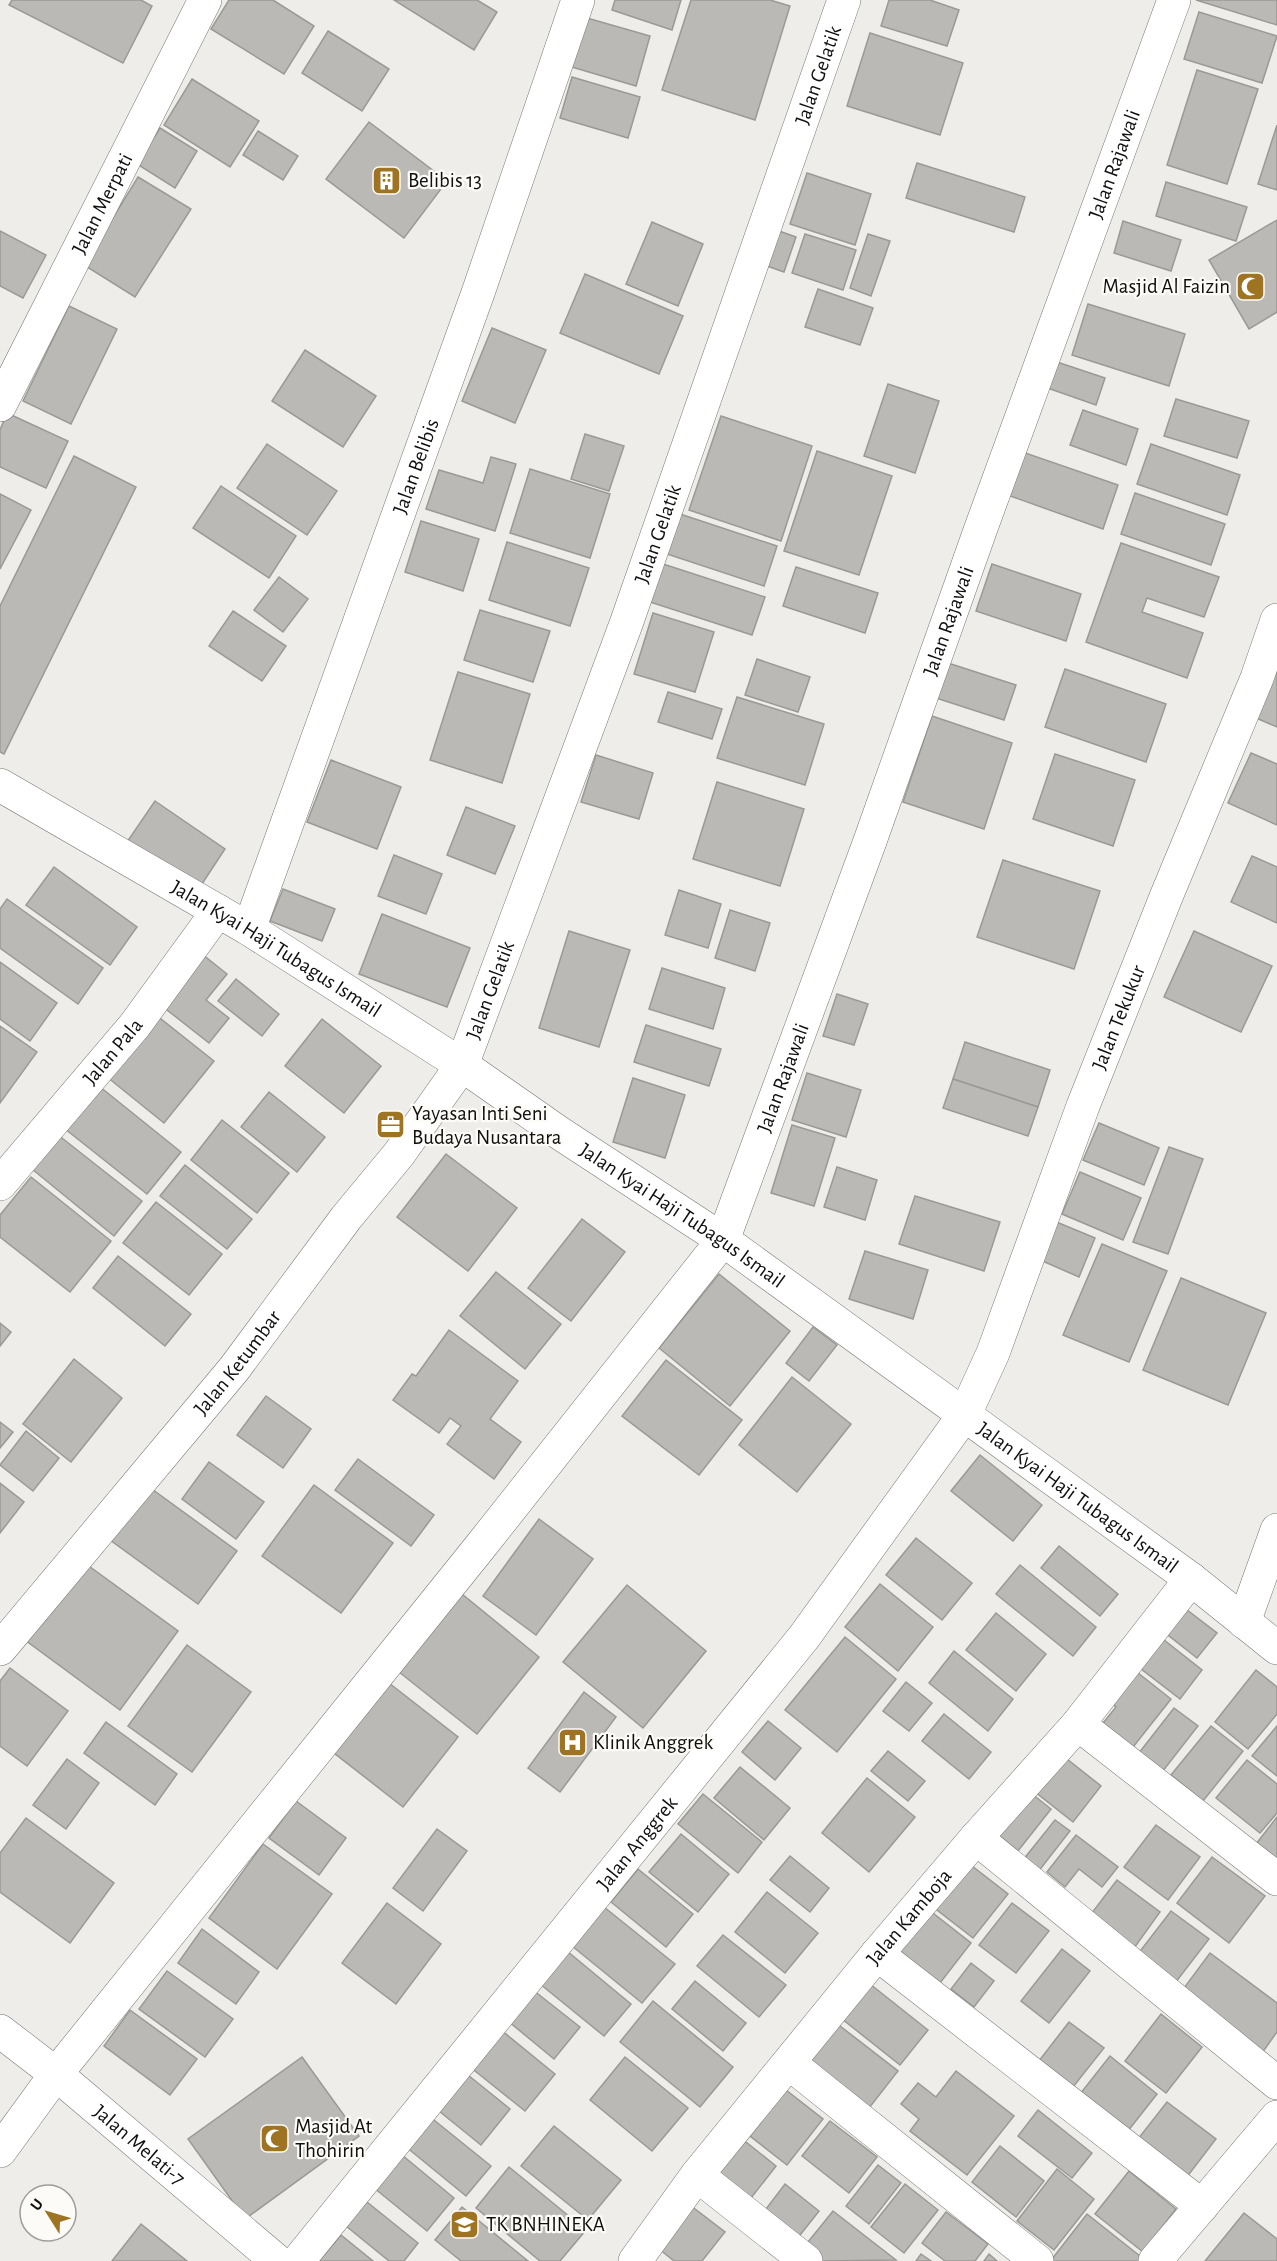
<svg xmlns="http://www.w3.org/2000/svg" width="1277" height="2261" font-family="'Alegreya Sans',sans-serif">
<rect width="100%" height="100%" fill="#efedea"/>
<g fill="#bbb9b6" stroke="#9b9996" stroke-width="1.5">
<path d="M12,0H141L152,6L123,63L9,5Z"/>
<path d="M229,0H273L314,26L284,74L211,29Z"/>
<path d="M394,0H477L497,12L474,50Z"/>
<path d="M615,0H681L672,30L612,10Z"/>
<path d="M691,0H770L790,6L755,120L662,90Z"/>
<path d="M889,0H930L959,10L947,46L881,26Z"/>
<path d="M1196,0H1277V25Z"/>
<path d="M1199,12L1277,36L1262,83L1184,59Z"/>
<path d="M580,16L650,36L636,86L565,65Z"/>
<path d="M328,31L389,69L362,111L302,73Z"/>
<path d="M870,33L963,63L940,135L847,106Z"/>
<path d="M1197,70L1258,89L1227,184L1167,165Z"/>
<path d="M572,77L640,97L628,138L560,118Z"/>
<path d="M192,79L259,121L230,167L164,125Z"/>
<path d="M369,122L447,181L404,238L326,179Z"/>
<path d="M1277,125V190L1258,184Z"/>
<path d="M160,128L197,151L175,188L137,164Z"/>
<path d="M258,131L298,156L283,180L243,155Z"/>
<path d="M917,163L1025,197L1014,232L906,198Z"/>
<path d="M807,173L871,194L855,245L790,224Z"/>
<path d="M138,177L191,209L135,297L84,265Z"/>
<path d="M1166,182L1247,207L1236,241L1156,216Z"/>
<path d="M1277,220V312L1249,329L1209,260Z"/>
<path d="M1123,221L1181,240L1171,271L1114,253Z"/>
<path d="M652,222L703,244L678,306L626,284Z"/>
<path d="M0,231L46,255L23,298L0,286Z"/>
<path d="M779,231L796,237L784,272L767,266Z"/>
<path d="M805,234L856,250L843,290L792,273Z"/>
<path d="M868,234L890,241L871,296L850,288Z"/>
<path d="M585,274L683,316L659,374L560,333Z"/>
<path d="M818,289L873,308L860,345L805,327Z"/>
<path d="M1088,304L1185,334L1169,386L1072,355Z"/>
<path d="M69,306L117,329L71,424L23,401Z"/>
<path d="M492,328L546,350L515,423L462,401Z"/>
<path d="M305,350L376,396L343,447L272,401Z"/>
<path d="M1048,359L1105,378L1096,405L1039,385Z"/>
<path d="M888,384L939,401L915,473L864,456Z"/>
<path d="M1176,399L1249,421L1237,458L1164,436Z"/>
<path d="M1083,410L1138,429L1126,465L1070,445Z"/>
<path d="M7,413L68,441L46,488L0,467V430Z"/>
<path d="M721,416L812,446L781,541L689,510Z"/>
<path d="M585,434L624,446L609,491L571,479Z"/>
<path d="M267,444L337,491L307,535L237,488Z"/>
<path d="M1151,444L1240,475L1227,515L1137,484Z"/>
<path d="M1014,449L1118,485L1103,529L999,492Z"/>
<path d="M817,451L892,476L859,575L784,551Z"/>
<path d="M74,456L136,487L4,754L0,752V606Z"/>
<path d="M491,457L516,464L495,531L426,509L439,470L483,483Z"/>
<path d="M530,469L610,494L590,558L510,533Z"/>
<path d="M221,486L296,536L269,578L193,528Z"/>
<path d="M1135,493L1225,524L1211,565L1121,534Z"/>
<path d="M0,494L31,510L0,569Z"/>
<path d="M677,513L777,546L764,586L664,553Z"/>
<path d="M421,521L479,539L463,591L405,572Z"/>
<path d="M507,542L589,568L570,626L489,600Z"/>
<path d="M1121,543L1219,577L1204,617L1147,598L1142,612L1203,633L1187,678L1086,642Z"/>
<path d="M660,563L765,597L752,635L647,601Z"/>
<path d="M992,564L1081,594L1066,641L976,611Z"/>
<path d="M796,567L878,593L865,633L783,606Z"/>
<path d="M279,577L308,599L283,632L254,610Z"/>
<path d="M480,610L550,631L533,682L464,660Z"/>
<path d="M233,611L286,646L262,681L209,646Z"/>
<path d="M653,613L714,632L695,692L634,674Z"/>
<path d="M757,659L810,677L798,712L745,695Z"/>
<path d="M948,663L1016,685L1004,720L936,698Z"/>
<path d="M1277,668V727L1254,717Z"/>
<path d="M1065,669L1166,704L1146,762L1045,727Z"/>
<path d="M458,672L530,694L502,783L430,760Z"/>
<path d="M668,692L722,709L712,739L658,722Z"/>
<path d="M737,697L824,724L805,785L717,758Z"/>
<path d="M932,716L1012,743L984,829L903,802Z"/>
<path d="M1251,753L1277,764V825L1228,803Z"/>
<path d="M1055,754L1135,780L1113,846L1033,819Z"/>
<path d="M596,755L653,773L639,819L581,802Z"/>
<path d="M331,760L401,787L377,849L307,822Z"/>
<path d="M717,782L804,809L780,886L693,859Z"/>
<path d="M155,801L225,849L198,890L127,842Z"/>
<path d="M466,807L515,826L495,874L447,855Z"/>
<path d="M394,855L442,874L426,914L378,896Z"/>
<path d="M1252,856L1277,867V923L1231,902Z"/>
<path d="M1003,860L1100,891L1074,969L977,937Z"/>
<path d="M54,867L137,927L110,965L26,905Z"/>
<path d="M283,889L335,909L322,941L270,921Z"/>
<path d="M679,890L721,904L708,948L665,935Z"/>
<path d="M7,899L103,968L78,1004L0,948V909Z"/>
<path d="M730,910L770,923L755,971L715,958Z"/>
<path d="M382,914L470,948L447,1007L359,974Z"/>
<path d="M569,931L630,950L599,1047L539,1028Z"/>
<path d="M1194,931L1272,966L1241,1032L1164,997Z"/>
<path d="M202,954L227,974L206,1000L229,1018L209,1043L162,1006Z"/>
<path d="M0,962L57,1003L30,1041L0,1019Z"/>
<path d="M662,968L725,988L713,1029L649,1009Z"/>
<path d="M236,979L279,1014L262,1036L218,1001Z"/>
<path d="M837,994L868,1004L854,1045L823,1036Z"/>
<path d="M156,1015L214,1061L164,1123L107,1077Z"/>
<path d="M322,1019L381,1066L344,1113L285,1066Z"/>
<path d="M646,1025L721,1049L709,1086L634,1062Z"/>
<path d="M0,1026L37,1052L0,1103Z"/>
<path d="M965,1042L1050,1070L1038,1107L953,1079Z"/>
<path d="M807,1073L861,1090L846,1137L792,1120Z"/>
<path d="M633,1078L685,1095L665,1158L613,1142Z"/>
<path d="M953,1079L1038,1107L1028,1136L943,1108Z"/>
<path d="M94,1082L181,1152L147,1194L60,1125Z"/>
<path d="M269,1092L325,1137L297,1172L241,1127Z"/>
<path d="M222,1120L289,1173L257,1213L191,1160Z"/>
<path d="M1099,1123L1159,1148L1144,1185L1083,1160Z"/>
<path d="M792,1125L835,1138L814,1206L771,1193Z"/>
<path d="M53,1131L142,1201L114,1236L27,1165Z"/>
<path d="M1169,1147L1203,1159L1168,1254L1133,1242Z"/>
<path d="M446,1154L517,1208L468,1271L397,1217Z"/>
<path d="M185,1165L252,1219L227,1249L160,1196Z"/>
<path d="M837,1167L877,1180L865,1220L824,1207Z"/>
<path d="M1080,1172L1141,1198L1123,1240L1062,1214Z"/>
<path d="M31,1177L111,1241L70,1292L0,1237V1215Z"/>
<path d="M915,1196L1000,1222L984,1271L899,1244Z"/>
<path d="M156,1202L222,1254L189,1295L123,1243Z"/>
<path d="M582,1219L625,1252L571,1321L528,1288Z"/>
<path d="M1054,1221L1095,1238L1079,1277L1038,1259Z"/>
<path d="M1102,1244L1167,1271L1129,1362L1063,1335Z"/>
<path d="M865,1251L928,1270L913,1319L849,1299Z"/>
<path d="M118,1256L191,1314L165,1346L93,1288Z"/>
<path d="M496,1272L561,1324L525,1369L460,1316Z"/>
<path d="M719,1274L790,1331L730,1406L659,1348Z"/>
<path d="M1181,1278L1266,1313L1228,1405L1143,1370Z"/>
<path d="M0,1323L11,1332L0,1346Z"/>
<path d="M813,1327L837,1345L809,1381L786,1363Z"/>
<path d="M449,1330L518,1381L490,1419L521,1442L494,1479L447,1444L461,1426L450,1418L439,1433L393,1400L412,1374L416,1376Z"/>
<path d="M74,1359L122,1398L71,1462L23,1424Z"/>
<path d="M666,1360L742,1420L699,1475L622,1416Z"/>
<path d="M792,1377L851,1424L797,1492L739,1445Z"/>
<path d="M266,1396L311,1429L283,1468L237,1435Z"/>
<path d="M0,1422L13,1432L0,1448Z"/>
<path d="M26,1431L59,1458L33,1491L0,1465Z"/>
<path d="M980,1455L1042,1505L1013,1541L951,1491Z"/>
<path d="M358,1459L434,1515L411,1546L335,1490Z"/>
<path d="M209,1462L264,1502L236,1539L182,1499Z"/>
<path d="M0,1483L24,1502L0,1533Z"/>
<path d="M145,1484L237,1551L198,1604L106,1537Z"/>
<path d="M314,1485L393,1543L341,1613L262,1556Z"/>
<path d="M539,1519L593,1559L536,1635L483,1596Z"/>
<path d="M916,1538L972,1583L942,1620L886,1575Z"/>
<path d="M1059,1546L1118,1594L1100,1616L1041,1568Z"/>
<path d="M82,1561L178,1631L120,1710L25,1640Z"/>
<path d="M1020,1565L1096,1627L1073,1656L996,1594Z"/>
<path d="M880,1584L933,1627L898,1671L845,1627Z"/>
<path d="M627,1585L706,1651L643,1728L563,1662Z"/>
<path d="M462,1594L539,1657L477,1734L399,1672Z"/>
<path d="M1178,1603L1217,1633L1197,1658L1159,1628Z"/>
<path d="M996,1613L1046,1654L1016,1691L966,1650Z"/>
<path d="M1159,1636L1202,1670L1180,1699L1136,1665Z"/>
<path d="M845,1637L896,1679L837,1752L785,1710Z"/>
<path d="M187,1645L251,1692L192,1772L128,1726Z"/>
<path d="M954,1651L1013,1699L988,1731L929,1683Z"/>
<path d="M1128,1665L1171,1699L1126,1756L1096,1732L1116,1707L1103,1697Z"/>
<path d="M10,1668L68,1711L27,1766L0,1746V1681Z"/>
<path d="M1256,1670L1277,1687V1714L1248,1749L1215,1722Z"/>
<path d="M906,1682L932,1703L909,1731L883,1711Z"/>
<path d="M389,1683L458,1737L403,1807L334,1753Z"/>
<path d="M584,1692L616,1717L560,1792L528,1768Z"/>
<path d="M1174,1708L1198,1726L1155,1781L1132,1762Z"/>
<path d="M944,1714L991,1752L969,1779L922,1741Z"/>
<path d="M768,1721L801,1748L775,1780L742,1752Z"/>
<path d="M106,1722L177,1774L155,1805L84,1753Z"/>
<path d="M1211,1726L1243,1751L1203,1801L1171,1775Z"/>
<path d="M1277,1726V1776L1252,1756Z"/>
<path d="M888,1751L925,1781L908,1801L871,1771Z"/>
<path d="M1062,1755L1101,1786L1073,1822L1034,1791Z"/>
<path d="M67,1759L99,1783L66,1829L33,1805Z"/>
<path d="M1247,1760L1277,1784V1813L1260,1833L1216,1798Z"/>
<path d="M740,1767L790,1808L764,1840L714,1798Z"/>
<path d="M867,1778L915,1817L869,1872L822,1833Z"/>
<path d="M1027,1790L1051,1809L1018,1851L994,1832Z"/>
<path d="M703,1794L762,1842L738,1873L678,1824Z"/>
<path d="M296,1801L346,1838L319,1875L269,1838Z"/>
<path d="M1277,1817V1861L1256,1844Z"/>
<path d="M26,1818L114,1883L70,1943L0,1892V1853Z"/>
<path d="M1055,1820L1070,1831L1038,1872L1023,1860Z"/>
<path d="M1156,1825L1200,1857L1168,1900L1124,1867Z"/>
<path d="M437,1829L467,1851L423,1911L393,1888Z"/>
<path d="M681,1834L729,1874L698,1912L649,1872Z"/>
<path d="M1076,1835L1118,1867L1102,1887L1079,1869L1065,1887L1047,1872Z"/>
<path d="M263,1844L332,1894L277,1969L209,1918Z"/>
<path d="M790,1856L829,1888L810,1912L770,1880Z"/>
<path d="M1212,1857L1265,1896L1229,1943L1177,1903Z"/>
<path d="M963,1859L1008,1894L973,1938L928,1903Z"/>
<path d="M638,1869L693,1914L666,1947L611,1902Z"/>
<path d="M1117,1880L1160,1912L1132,1951L1088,1918Z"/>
<path d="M767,1892L818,1933L785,1973L735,1932Z"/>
<path d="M387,1903L441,1944L396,2004L342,1963Z"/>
<path d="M1012,1903L1049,1931L1016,1973L979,1945Z"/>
<path d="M924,1906L971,1943L940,1983L893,1946Z"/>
<path d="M604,1907L675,1964L642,2003L572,1946Z"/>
<path d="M1171,1911L1209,1939L1172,1987L1134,1959Z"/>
<path d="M202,1929L259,1972L236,2004L178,1963Z"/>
<path d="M723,1935L786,1985L759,2017L697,1966Z"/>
<path d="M1062,1949L1090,1971L1049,2023L1021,2001Z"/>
<path d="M567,1951L631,2004L604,2036L540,1984Z"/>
<path d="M1210,1953L1277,2003V2032L1262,2053L1181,1992Z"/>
<path d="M971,1963L994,1981L974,2007L951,1989Z"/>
<path d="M167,1971L233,2019L205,2057L139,2009Z"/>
<path d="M865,1980L928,2030L900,2065L837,2015Z"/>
<path d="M695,1981L746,2023L723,2051L672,2009Z"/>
<path d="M533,1990L580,2027L554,2059L508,2021Z"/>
<path d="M653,2001L733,2067L700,2107L620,2042Z"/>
<path d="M130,2010L197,2059L170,2095L104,2046Z"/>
<path d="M1161,2014L1202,2047L1166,2093L1125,2061Z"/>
<path d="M831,2019L898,2071L862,2117L796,2064Z"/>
<path d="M1069,2022L1104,2048L1069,2092L1035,2066Z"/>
<path d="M501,2030L555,2074L525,2111L470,2067Z"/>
<path d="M1110,2056L1157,2094L1124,2136L1076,2099Z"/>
<path d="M302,2057L359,2136L245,2219L188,2139Z"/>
<path d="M625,2057L688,2108L652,2151L590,2100Z"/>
<path d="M463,2071L510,2109L481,2145L434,2107Z"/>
<path d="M956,2071L1014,2116L967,2175L910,2131L919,2119L901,2104L918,2083L936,2097Z"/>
<path d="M777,2083L823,2119L787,2165L741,2129Z"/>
<path d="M1167,2102L1216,2139L1183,2182L1134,2144Z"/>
<path d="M1038,2110L1092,2153L1072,2178L1018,2136Z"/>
<path d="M424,2112L491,2166L466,2196L400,2142Z"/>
<path d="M830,2121L877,2157L849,2193L802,2156Z"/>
<path d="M554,2126L621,2180L588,2220L521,2166Z"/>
<path d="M736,2134L776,2166L744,2207L703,2175Z"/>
<path d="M1000,2146L1044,2181L1016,2217L972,2182Z"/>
<path d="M402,2155L454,2198L427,2231L374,2188Z"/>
<path d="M878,2165L901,2183L869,2224L846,2206Z"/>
<path d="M509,2167L586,2230L560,2261H540L476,2208Z"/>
<path d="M1057,2169L1094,2199L1054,2250L1017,2221Z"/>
<path d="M1129,2171L1176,2209L1143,2252L1095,2214Z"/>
<path d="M785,2184L819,2211L793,2244L760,2217Z"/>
<path d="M905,2184L938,2210L904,2253L871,2227Z"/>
<path d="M362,2198L418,2243L404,2261H389L341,2222Z"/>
<path d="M686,2202L725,2232L702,2261H674L653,2244Z"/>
<path d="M462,2207L528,2261H461L435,2240Z"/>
<path d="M833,2211L896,2260L821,2261L804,2247Z"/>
<path d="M946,2212L988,2244L975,2261H945L922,2243Z"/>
<path d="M1244,2213L1277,2239V2261H1205Z"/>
<path d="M1087,2214L1145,2260L1144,2261H1054L1052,2259Z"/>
<path d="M141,2224L187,2261H112Z"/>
<path d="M341,2235L373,2261H319Z"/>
<path d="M921,2254L931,2261H916Z"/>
<path d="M989,2254L997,2261H984Z"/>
</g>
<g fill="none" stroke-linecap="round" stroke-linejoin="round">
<defs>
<g id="minor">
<path id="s1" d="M0,405L205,0"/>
<path id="s2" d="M0,785L249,929L462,1065L558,1132L723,1240L1191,1579L1277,1648"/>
<path id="s3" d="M249,929L479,290L578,0"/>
<path id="s4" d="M0,1184L135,1025L218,911"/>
<path d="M1244,1622L1277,1530"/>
<path id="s5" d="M0,1649L234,1369L346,1218L399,1154L462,1065L626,624L844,0"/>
<path d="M1078,1724L1277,1879"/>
<path d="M976,1838L1277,2083"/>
<path d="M877,1954L1202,2206"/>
<path id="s6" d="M0,2031L56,2074L277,2261"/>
<path d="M789,2063L1037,2261"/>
<path id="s7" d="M0,2151L56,2074L480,1547L723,1240L870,841L981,528L1174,0"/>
<path d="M697,2175L806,2261"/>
<path id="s8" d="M298,2261L804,1637L965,1414L993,1353L1083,1106L1166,897L1257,678L1277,620"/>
<path id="s9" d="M635,2261L697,2175L877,1954L976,1838L1078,1724L1191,1579"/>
<path d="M1155,2261L1277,2117"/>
</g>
</defs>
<use href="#minor" stroke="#797774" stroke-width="34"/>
<use href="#minor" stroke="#fff" stroke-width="33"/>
</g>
<defs>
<symbol id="building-square" viewBox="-11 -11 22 22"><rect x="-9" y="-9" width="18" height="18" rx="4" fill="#9e7423" stroke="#fdfbf7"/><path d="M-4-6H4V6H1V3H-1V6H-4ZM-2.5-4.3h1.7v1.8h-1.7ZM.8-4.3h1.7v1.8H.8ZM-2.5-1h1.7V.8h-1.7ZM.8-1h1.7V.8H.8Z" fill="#fff"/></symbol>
<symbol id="mosque-square" viewBox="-11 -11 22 22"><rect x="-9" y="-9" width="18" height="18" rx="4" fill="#9e7423" stroke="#fdfbf7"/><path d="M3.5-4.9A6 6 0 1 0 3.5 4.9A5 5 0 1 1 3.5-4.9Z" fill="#fff"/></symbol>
<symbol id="office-square" viewBox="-11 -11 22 22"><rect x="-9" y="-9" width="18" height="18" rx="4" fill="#9e7423" stroke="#fdfbf7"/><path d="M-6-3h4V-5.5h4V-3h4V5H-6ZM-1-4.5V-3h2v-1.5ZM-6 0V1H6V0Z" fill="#fff"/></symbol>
<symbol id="hospital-square" viewBox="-11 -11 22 22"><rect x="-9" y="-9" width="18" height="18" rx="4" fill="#9e7423" stroke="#fdfbf7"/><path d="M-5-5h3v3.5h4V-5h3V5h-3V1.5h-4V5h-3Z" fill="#fff"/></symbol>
<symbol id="school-square" viewBox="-11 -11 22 22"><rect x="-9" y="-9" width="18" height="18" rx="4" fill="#9e7423" stroke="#fdfbf7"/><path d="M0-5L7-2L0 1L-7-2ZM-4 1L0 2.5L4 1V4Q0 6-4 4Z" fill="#fff"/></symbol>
</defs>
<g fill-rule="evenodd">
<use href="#building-square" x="370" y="164" width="33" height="33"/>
<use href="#mosque-square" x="1234" y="270" width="33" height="33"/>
<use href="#office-square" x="374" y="1108" width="33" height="33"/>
<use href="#hospital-square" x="556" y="1726" width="33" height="33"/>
<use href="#mosque-square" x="258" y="2122" width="33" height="33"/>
<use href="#school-square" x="448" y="2208" width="33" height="33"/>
</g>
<g text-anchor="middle" stroke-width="4.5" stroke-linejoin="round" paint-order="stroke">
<g font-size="21" fill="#0f0f0e" stroke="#fdfbf7">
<text dy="7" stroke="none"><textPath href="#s5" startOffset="1797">Jalan Gelatik</textPath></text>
<text dy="7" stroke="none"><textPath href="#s7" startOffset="2308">Jalan Rajawali</textPath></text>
<text dy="7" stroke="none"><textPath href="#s1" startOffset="226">Jalan Merpati</textPath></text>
<text dy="7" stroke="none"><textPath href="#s3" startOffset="492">Jalan Belibis</textPath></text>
<text dy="7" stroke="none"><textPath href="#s5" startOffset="1311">Jalan Gelatik</textPath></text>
<text dy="7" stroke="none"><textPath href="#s7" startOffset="1822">Jalan Rajawali</textPath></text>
<text dy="7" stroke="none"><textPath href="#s2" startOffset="321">Jalan Kyai Haji Tubagus Ismail</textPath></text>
<text dy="7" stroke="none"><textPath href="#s5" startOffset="825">Jalan Gelatik</textPath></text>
<text dy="7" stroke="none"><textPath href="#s8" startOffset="1504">Jalan Tekukur</textPath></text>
<text dy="7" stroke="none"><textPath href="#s4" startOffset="174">Jalan Pala</textPath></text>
<text dy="7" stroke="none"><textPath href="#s7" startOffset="1336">Jalan Rajawali</textPath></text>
<text dy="7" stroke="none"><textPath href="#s2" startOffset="807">Jalan Kyai Haji Tubagus Ismail</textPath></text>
<text dy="7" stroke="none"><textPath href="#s5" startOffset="372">Jalan Ketumbar</textPath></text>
<text dy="7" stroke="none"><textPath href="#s2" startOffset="1293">Jalan Kyai Haji Tubagus Ismail</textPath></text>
<text dy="7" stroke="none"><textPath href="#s8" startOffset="538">Jalan Anggrek</textPath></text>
<text dy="7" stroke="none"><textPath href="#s9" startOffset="440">Jalan Kamboja</textPath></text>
<text dy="7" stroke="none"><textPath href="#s6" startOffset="180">Jalan Melati-7</textPath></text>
</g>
<g font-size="21" fill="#0f0f0e" stroke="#fdfbf7" text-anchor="start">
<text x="408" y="187">Belibis 13</text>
<text x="1230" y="293" text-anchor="end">Masjid Al Faizin</text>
<text x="412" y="1120">Yayasan Inti Seni<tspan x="412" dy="24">Budaya Nusantara</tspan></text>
<text x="593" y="1749">Klinik Anggrek</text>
<text x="295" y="2133">Masjid At<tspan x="295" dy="24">Thohirin</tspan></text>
<text x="486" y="2231">TK BNHINEKA</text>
</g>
</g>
<g transform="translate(48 2213) rotate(307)"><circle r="28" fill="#fdfbf7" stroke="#9e9d9a" stroke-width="1.5"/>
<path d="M0-4.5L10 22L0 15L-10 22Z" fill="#9e7423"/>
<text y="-9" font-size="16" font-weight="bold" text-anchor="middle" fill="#0f0f0e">U</text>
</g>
</svg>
